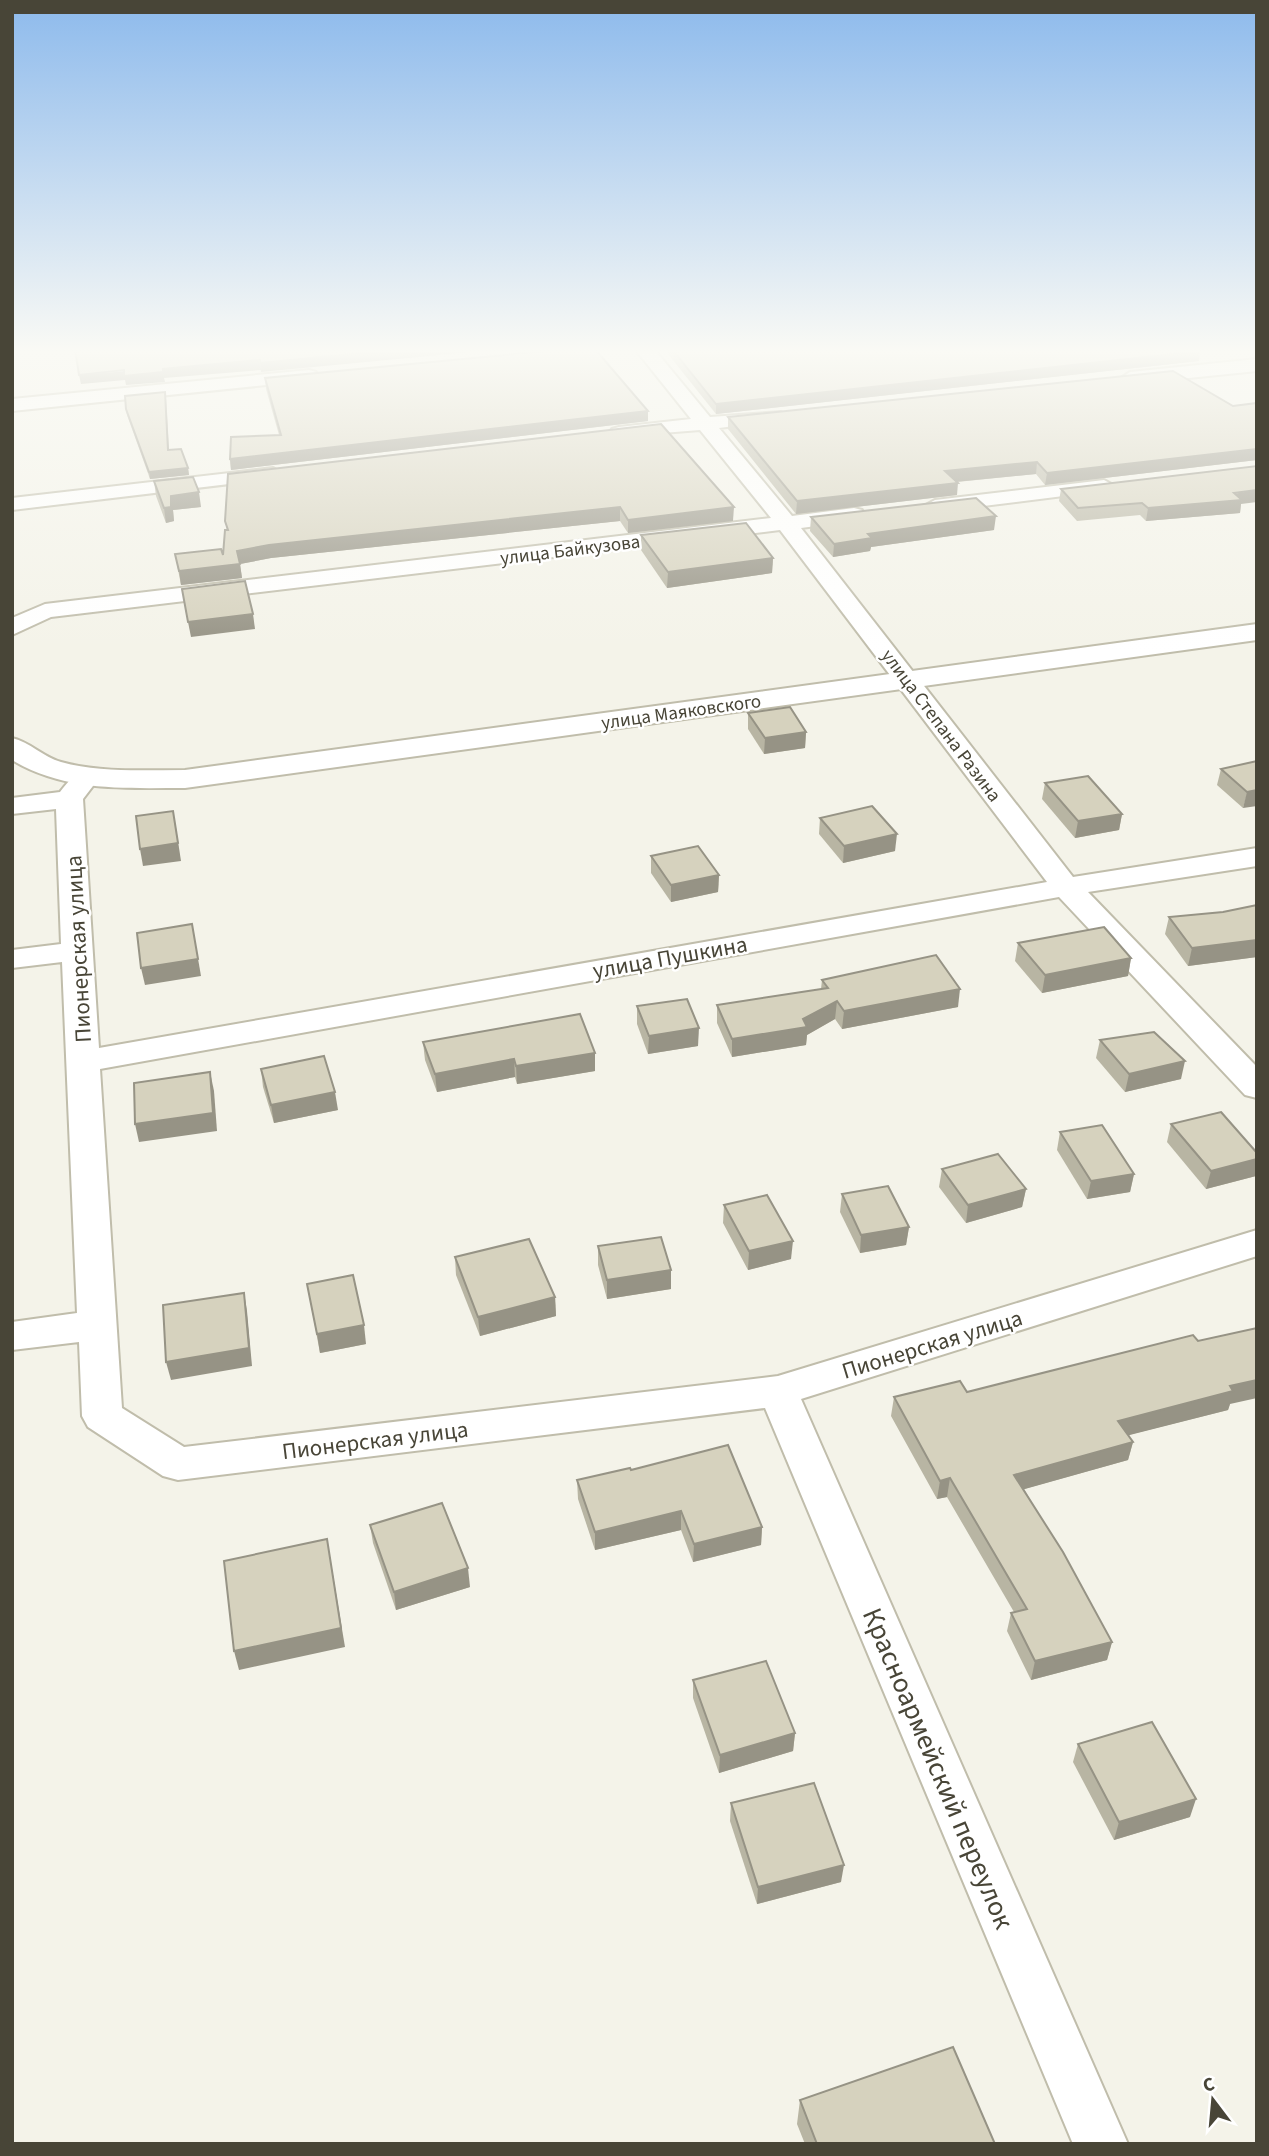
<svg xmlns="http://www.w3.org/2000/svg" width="1269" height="2156" font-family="'Source Sans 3',sans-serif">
<rect width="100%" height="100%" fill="#f4f3e9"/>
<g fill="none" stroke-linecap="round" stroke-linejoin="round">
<defs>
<g id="minor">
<path d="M635,349H654L710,417L781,412L784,416L781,420L719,428L792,516L854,508L862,510L865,515L862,520L801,528L1073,877L1257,848V866L1088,892L1257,1067V1098L1245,1095L1059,897L100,1069L122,1408L184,1447L778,1376L1257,1230V1256L801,1399L1128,2144H1073L765,1408L178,1480L163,1476L88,1427L82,1416L79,1342L12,1350V1322L77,1313L62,962L12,968V950L61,944L56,809L12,814V798L60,792C70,779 75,772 92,776L96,782L83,799L99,1048L1047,882L780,530L51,617L12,635V618L45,604L771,518L700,430L612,437L609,433L612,429L619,427L691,419Z"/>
<path d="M1257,359V371L1130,384L1121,378L1130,372Z"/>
<path d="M309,370L316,372L318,376L316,380L12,411V399Z"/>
<path d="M273,468L283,474L280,478L12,510V498Z"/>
<path d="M1104,480L1115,486L1111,490L935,512L924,506L935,500Z"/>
</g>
<path id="tertiary" d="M1257,624V640L185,788C125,788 65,792 12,760V738C30,742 43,757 61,762C101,773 144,770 185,770Z"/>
</defs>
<use href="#minor" stroke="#c0bdab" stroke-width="4"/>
<use href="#tertiary" stroke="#c0bdab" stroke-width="4"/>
<use href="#minor" fill="#fff" fill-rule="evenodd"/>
<use href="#tertiary" fill="#fff" fill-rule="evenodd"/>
</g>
<g fill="#b8b5a3">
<path d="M664,349H1197L1200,351L1199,361L716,414Z"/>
<path d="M265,378L648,421L231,470L230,459L279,435L266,389Z"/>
<path d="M166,399L169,450L188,468L189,475L150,479L127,415L126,409Z"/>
<path d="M1257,403V460L1045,485L1036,474L957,482V495L796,514L728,429V417L1233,406Z"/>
<path d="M661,424L733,521L628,533L620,521L271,558L240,564L242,578L181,585L175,554L223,555L227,530L225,521Z"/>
<path d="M154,481L201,507L173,510L174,521L166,523L156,496Z"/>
<path d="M1061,489L1241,504L1240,513L1146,521L1140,515L1077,521L1059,501Z"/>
<path d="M811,517L994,530L871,547L870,551L833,557L810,531Z"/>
<path d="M641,535L773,558L772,573L667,588L641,550Z"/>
<path d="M748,713L806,732L805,748L764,754L748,729Z"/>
<path d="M1257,761L1243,808L1217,785L1221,769Z"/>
<path d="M1045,783L1122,814L1119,830L1075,838L1042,799Z"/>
<path d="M820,818L895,851L843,863L819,834Z"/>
<path d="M651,856L719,875L718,892L671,902L651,873Z"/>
<path d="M1257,905V957L1188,966L1165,934L1169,917L1223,912Z"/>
<path d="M1018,943L1131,958L1128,976L1042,993L1015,961Z"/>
<path d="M822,980L958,1007L842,1029L835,1019L807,1035L806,1045L732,1057L717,1023V1005L821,989Z"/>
<path d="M637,1006L698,1046L648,1054L637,1024Z"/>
<path d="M1100,1040L1181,1079L1125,1092L1096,1058Z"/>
<path d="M423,1042L595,1053V1071L517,1084L515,1077L437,1092L425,1060Z"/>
<path d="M261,1069L338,1110L274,1123L263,1087Z"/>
<path d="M1171,1124L1256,1176L1206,1189L1167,1142Z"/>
<path d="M1060,1132L1134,1174L1130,1192L1087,1199L1057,1150Z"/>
<path d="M942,1169L1026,1189L1022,1207L966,1223L939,1187Z"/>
<path d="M842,1194L909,1227L906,1245L860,1253L840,1212Z"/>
<path d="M724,1205L791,1259L748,1270L723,1223Z"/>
<path d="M598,1246L671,1270V1289L607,1299L598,1265Z"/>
<path d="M455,1257L555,1297L556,1316L480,1336L456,1275Z"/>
<path d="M307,1284L366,1344L320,1353Z"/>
<path d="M967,1392L1230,1404L1228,1410L1128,1435L1133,1442L1128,1460L1024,1489L1112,1642L1107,1660L1031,1680L1007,1631L1011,1613L1014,1612L947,1497L937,1499L891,1416L894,1397Z"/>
<path d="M631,1470L762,1527L761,1545L693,1562L681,1530L595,1550L578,1499L577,1480Z"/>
<path d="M370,1525L470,1587L396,1610L373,1543Z"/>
<path d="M693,1680L795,1733L793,1751L719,1773L693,1698Z"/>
<path d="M1078,1744L1190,1817L1114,1840L1073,1762Z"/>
<path d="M731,1803L841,1882L757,1904L730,1821Z"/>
<path d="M800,2100L995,2144H805L797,2124Z"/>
</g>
<g fill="#969385">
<path d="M403,349H503L261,372L260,363Z"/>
<path d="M1200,351L1199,361L716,414V404Z"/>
<path d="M260,360L261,370L164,378L165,382L126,385L125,380L81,384L79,375Z"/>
<path d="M648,411V421L231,470L230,459Z"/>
<path d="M1257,449V460L1045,485L1047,473Z"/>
<path d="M1037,462L1036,474L944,483L945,471Z"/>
<path d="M188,468L189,475L150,479L149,472Z"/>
<path d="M958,483L957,495L796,514L797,501Z"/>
<path d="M1257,490V502L1241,504L1240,513L1146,521L1148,508Z"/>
<path d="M199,492L201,507L173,510L174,521L166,523L164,508L171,496Z"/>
<path d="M620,507V521L271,558L240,564L242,578L181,585L179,571L237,551L269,545Z"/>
<path d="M734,507L733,521L628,533V520Z"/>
<path d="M996,516L994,530L871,547L870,551L833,557L834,544L868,534Z"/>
<path d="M773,558L772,573L667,588L668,572Z"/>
<path d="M253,614L255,629L191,637L188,622Z"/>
<path d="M806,732L805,748L764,754L765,738Z"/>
<path d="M1257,790V806L1243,808L1247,792Z"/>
<path d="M1122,814L1119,830L1075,838L1078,821Z"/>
<path d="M176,828L181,861L143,866L140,849Z"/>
<path d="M897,834L895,851L843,863L844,846Z"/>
<path d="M719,875L718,892L671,902V885Z"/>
<path d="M192,924L201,976L145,985L141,968Z"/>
<path d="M1257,940V957L1188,966L1192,948Z"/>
<path d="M1131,958L1128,976L1042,993L1045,975Z"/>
<path d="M960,989L958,1007L842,1029L844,1011Z"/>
<path d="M837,1001L835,1019L807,1035L806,1045L732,1057V1039L803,1019Z"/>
<path d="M699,1028L698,1046L648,1054L649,1036Z"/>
<path d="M595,1053V1071L517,1084L516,1066Z"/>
<path d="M514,1059L515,1077L437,1092L435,1074Z"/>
<path d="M1185,1061L1181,1079L1125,1092L1129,1074Z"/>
<path d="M210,1072L214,1091L217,1131L139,1142L135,1124Z"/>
<path d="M335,1092L338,1110L274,1123L271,1105Z"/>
<path d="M1257,1159L1256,1176L1206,1189L1211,1171Z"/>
<path d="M1134,1174L1130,1192L1087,1199L1091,1181Z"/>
<path d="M1026,1189L1022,1207L966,1223L968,1205Z"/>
<path d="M909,1227L906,1245L860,1253L861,1235Z"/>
<path d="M793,1241L791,1259L748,1270L749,1251Z"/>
<path d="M671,1270V1289L607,1299V1280Z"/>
<path d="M244,1293L247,1311L252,1366L171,1380L166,1362Z"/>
<path d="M555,1297L556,1316L480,1336L478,1317Z"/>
<path d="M364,1325L366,1344L320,1353L317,1334Z"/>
<path d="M1257,1380V1398L1230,1404L1228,1410L1114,1439L1118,1421L1230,1386Z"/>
<path d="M1133,1442L1128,1460L1011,1493L1014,1475Z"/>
<path d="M950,1478L947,1497L937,1499L940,1481Z"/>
<path d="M681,1511V1530L595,1550V1532Z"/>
<path d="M762,1527L761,1545L693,1562L694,1544Z"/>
<path d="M327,1539L345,1647L239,1670L234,1651Z"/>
<path d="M468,1568L470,1587L396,1610L394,1592Z"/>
<path d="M1112,1642L1107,1660L1031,1680L1035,1661Z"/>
<path d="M795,1733L793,1751L719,1773L720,1755Z"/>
<path d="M1196,1799L1190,1817L1114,1840L1119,1822Z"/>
<path d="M844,1865L841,1882L757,1904L758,1887Z"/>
</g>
<g fill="#d6d2be" stroke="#969385" stroke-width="2">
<path d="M75,349H403L260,363V360L163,369V372L124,376V370L79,375Z"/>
<path d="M566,349H595L648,411L230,459L231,437L281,435L265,378Z"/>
<path d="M672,349H1197L1200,351L716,404Z"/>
<path d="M1173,371L1233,406L1257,403V449L1047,473L1037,462L945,471L958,483L797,501L728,417Z"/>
<path d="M165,392L168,450L181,449L188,468L149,472L126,409L125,396Z"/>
<path d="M661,424L734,507L628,520L620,507L269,545L237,551L240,564L179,571L175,554L221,549L223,555L225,530H228L225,521L228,474Z"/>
<path d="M1257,466V490L1234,493L1242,500L1148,508L1142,503L1078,508L1061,489Z"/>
<path d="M193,477L199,492L171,496V507L164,508L154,481Z"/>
<path d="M976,498L996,516L868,534L872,538L834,544L811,517Z"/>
<path d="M746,523L773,558L668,572L641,535Z"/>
<path d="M245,581L253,614L188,622L182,589Z"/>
<path d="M790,707L806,732L765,738L748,713Z"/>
<path d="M1257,761V790L1247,792L1221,769Z"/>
<path d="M1088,776L1122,814L1078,821L1045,783Z"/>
<path d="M872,806L897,834L844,846L820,818Z"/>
<path d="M173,811L178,843L140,849L136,816Z"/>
<path d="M698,846L719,875L671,885L651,856Z"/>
<path d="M1257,905V940L1192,948L1169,917L1223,912Z"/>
<path d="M192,924L198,959L141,968L137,933Z"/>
<path d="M1104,927L1131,958L1045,975L1018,943Z"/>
<path d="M936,955L960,989L844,1011L837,1001L803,1019L807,1027L732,1039L717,1005L828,988L822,980Z"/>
<path d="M687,999L699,1028L649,1036L637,1006Z"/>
<path d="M580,1014L595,1053L516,1066L514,1059L435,1074L423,1042Z"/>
<path d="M1154,1032L1185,1061L1129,1074L1100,1040Z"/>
<path d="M324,1056L335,1092L271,1105L261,1069Z"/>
<path d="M210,1072L213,1113L135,1124L134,1083Z"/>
<path d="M1221,1112L1257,1153V1159L1211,1171L1171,1124Z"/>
<path d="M1102,1125L1134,1174L1091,1181L1060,1132Z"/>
<path d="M998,1154L1026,1189L968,1205L942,1169Z"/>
<path d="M888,1186L909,1227L861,1235L842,1194Z"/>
<path d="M767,1195L793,1241L749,1251L724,1205Z"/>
<path d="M661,1237L671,1270L607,1280L598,1246Z"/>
<path d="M529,1239L555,1297L478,1317L455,1257Z"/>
<path d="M353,1275L364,1325L317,1334L307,1284Z"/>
<path d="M244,1293L249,1348L166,1362L163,1305Z"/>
<path d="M1257,1328V1380L1230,1386L1233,1391L1118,1421L1133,1442L1014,1475L1063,1552L1112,1642L1035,1661L1011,1613L1027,1609L950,1478L940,1481L894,1397L960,1381L967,1392L1193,1335L1198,1341Z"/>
<path d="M728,1445L762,1527L694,1544L681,1511L595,1532L577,1480L630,1468L631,1470Z"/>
<path d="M442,1503L468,1568L394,1592L370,1525Z"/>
<path d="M327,1539L341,1628L234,1651L224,1561Z"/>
<path d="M766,1661L795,1733L720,1755L693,1680Z"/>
<path d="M1152,1722L1196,1799L1119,1822L1078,1744Z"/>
<path d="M814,1783L844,1865L758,1887L731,1803Z"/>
<path d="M953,2047L995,2144H817L800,2100Z"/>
</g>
<linearGradient id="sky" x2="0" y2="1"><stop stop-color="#8dbaec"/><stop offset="0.54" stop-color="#fafaf5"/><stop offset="1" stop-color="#fafaf5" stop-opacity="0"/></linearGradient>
<rect width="1269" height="651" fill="url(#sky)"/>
<g text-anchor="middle" stroke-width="5" stroke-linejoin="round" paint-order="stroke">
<g font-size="19" fill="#484537" stroke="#fff">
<text transform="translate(570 549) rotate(-7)" y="7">улица Байкузова</text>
<text transform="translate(681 711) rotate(-8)" y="7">улица Маяковского</text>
<text transform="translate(942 725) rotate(53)" y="7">улица Степана Разина</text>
</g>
<g font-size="23" fill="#484537" stroke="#fff">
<text transform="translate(78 949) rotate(-93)" y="8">Пионерская улица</text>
<text transform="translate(670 957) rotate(-10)" y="8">улица Пушкина</text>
<text transform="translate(932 1344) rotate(-17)" y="8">Пионерская улица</text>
<text transform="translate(375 1440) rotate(-7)" y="8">Пионерская улица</text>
</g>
<g font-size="28" fill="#484537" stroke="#fff">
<text transform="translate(939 1768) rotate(67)" y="10">Красноармейский переулок</text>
</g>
</g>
<rect width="1269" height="2156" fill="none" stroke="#484537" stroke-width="28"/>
<g transform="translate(1213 2100) rotate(344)" stroke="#ffffff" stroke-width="5" paint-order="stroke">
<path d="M0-5L12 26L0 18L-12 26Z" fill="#484537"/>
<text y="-10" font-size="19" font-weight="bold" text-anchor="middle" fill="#484537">С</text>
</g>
</svg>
